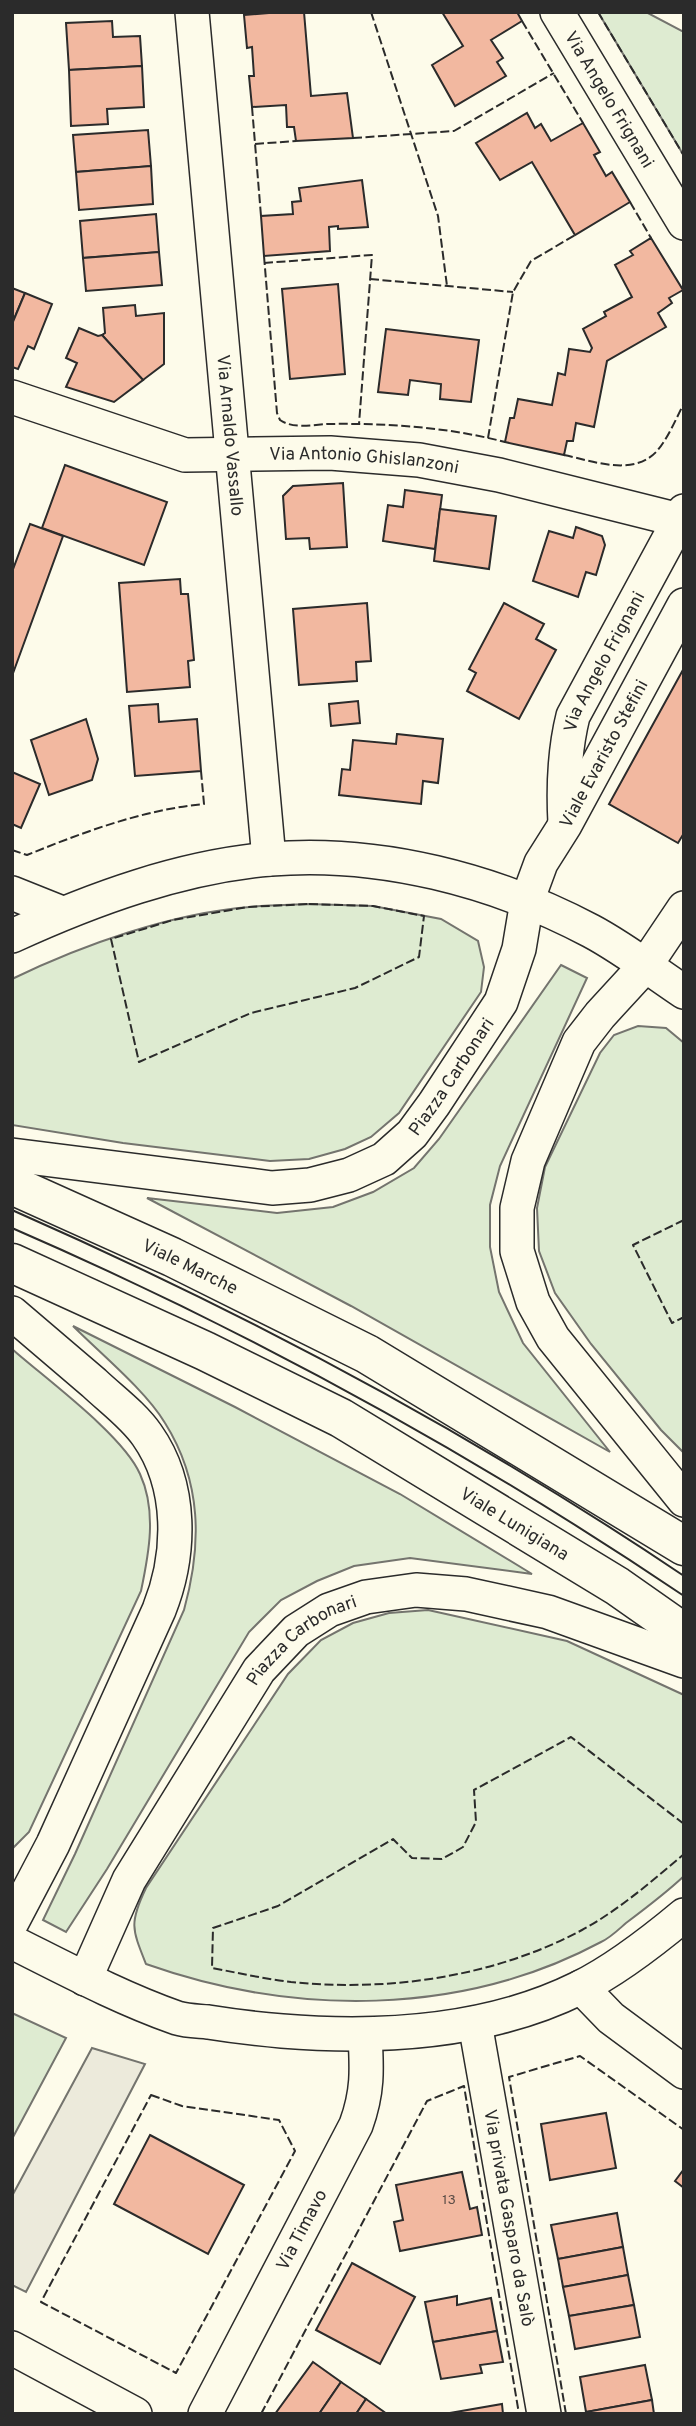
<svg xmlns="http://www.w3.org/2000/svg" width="696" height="2426" font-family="Overpass,sans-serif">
<rect width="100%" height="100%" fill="#fdfbea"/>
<g fill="#deebd1" stroke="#74746e" stroke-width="2">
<path d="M598,12H646L684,32V156Z"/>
<path d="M309,904L373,906L441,919L478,941L484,967L481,992L399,1113L371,1137L345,1149L309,1159L270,1161L123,1143L12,1125V979C82,945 172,913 250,907C269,905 289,905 309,904Z"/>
<path d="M561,965L587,978L500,1166L490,1205V1247L499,1292L523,1343L610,1452L351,1306L147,1198L277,1213L333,1207L373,1192L414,1168L439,1139Z"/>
<path d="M638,1026L666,1028L684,1043V1453L661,1430L591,1344L555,1293L539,1251L537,1208L545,1167L600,1053L614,1035Z"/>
<path d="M73,1326L235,1407L400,1494L532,1574L410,1558L354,1566L317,1581L281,1600L249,1632L107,1869L66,1932L43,1920L75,1854L184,1610C202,1545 202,1482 165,1423C146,1391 100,1353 73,1326Z"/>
<path d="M12,1349C46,1379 123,1435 140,1474C157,1511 149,1553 141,1591L29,1832L12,1849Z"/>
<path d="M428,1610L567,1641L684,1695V1876C666,1893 646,1908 626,1923C618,1930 610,1938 601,1942C461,2017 293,2016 146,1964C132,1929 129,1923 146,1888L288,1674L321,1640L353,1623L389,1613Z"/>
<path d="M12,2013L66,2038L12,2139Z"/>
</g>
<path fill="#eceadb" stroke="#74746e" stroke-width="2" d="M92,2048L145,2064L26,2292L12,2285V2196Z"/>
<g fill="#f2b8a0" stroke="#2b2b2b" stroke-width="2">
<path d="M281,12H304L311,96L347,93L353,138L296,141L294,127H287L286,105L252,107L249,76H254L252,47L247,48L244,15Z"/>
<path d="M442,12H517L522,21L491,40L503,58L497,62L506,76L455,106L432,65L463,46Z"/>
<path d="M112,21L113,37L140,36L142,66L69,70L66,23Z"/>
<path d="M142,66L144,107L107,109L108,124L71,126L69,70Z"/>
<path d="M527,113L535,128L541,124L551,141L583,123L600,152L594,155L606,176L612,172L630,202L575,235L532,162L500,180L476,143Z"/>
<path d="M148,130L151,166L76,172L73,135Z"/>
<path d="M151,166L153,204L79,210L76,172Z"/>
<path d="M362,180L368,227L338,229V226L329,227L330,251L264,256L261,216L293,214L292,202L301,201L299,188Z"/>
<path d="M156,214L159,252L83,258L80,221Z"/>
<path d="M651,238L683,290L669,298L672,303L658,313L666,327L607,361L594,427L576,423L573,441H567L564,455L505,442L510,418H514L518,399L552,405L558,373L565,375L569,349L590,352L592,348L583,329L606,316L604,312L632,297L615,265L633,255L630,251Z"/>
<path d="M159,252L162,285L86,291L83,258Z"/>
<path d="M338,284L345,374L290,379L282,289Z"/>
<path d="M12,288L25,293L12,324Z"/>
<path d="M25,293L52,304L34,349L28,346L18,369L12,367V324Z"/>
<path d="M135,305L136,316L164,313V364L143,380L102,335L105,333L103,308Z"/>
<path d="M79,328L98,336L102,335L143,380L114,402L66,387L77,363L66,358Z"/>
<path d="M386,329L479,340L471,402L440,399L441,384L410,380L408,395L378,392Z"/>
<path d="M65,465L167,502L144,565L42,528Z"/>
<path d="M343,483L347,547L310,549L309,538L286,539L283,496L293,486Z"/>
<path d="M405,490L442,495L435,549L383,541L388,505L403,507Z"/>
<path d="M440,509L496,516L489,569L434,561Z"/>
<path d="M30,524L63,536L12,676V572Z"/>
<path d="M576,527L602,536L605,545L596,575L586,572L578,597L533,581L549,531L573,538Z"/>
<path d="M180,579L181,594H188L194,660L188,661L190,687L127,692L119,583Z"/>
<path d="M367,603L371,661L356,662L357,681L299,685L293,609Z"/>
<path d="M504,603L544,624L536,639L556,650L519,719L467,691L476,673L469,669Z"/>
<path d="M684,668V833L678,843L609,804Z"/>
<path d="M358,701L360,723L331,726L329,704Z"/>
<path d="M158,704L159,722L197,719L201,771L135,776L129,706Z"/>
<path d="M86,719L98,759L92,780L49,795L31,740Z"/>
<path d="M397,734L443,739L438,783L423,781L421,804L339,795L342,769L350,770L353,740L396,744Z"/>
<path d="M12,772L40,784L21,828L12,824Z"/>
<path d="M606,2113L616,2168L550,2180L541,2124Z"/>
<path d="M150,2135L244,2185L208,2254L114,2204Z"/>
<path d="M684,2169V2188L675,2181Z"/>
<path d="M462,2172L470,2209L477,2207L482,2235L400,2251L394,2222L403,2220L396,2185Z"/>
<path d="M617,2213L623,2247L558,2259L551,2225Z"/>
<path d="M623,2247L628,2275L563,2287L558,2259Z"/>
<path d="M352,2263L415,2297L380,2364L316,2330Z"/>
<path d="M628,2275L634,2305L569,2316L563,2287Z"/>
<path d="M457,2296V2305L491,2298L497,2331L433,2342L425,2302Z"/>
<path d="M634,2305L640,2337L575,2349L569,2316Z"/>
<path d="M497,2331L503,2362L480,2365L482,2373L441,2379L433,2342Z"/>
<path d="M313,2362L341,2382L319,2414H275Z"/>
<path d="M645,2365L652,2400L586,2412L580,2377Z"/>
<path d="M341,2382L366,2399L356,2414H319Z"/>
<path d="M366,2399L387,2414H356Z"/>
<path d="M652,2400L654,2414H586V2412Z"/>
<path d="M502,2404L503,2414H444Z"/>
</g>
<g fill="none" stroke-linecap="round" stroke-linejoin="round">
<defs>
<g id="minor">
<path id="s1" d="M192,12L269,859"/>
<path id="s2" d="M557,12L684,223"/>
<path id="s3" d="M12,397L185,455L330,453L419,460L499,475L679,520"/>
<path id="s4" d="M565,823C563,786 564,752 573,716L684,511"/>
<path d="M12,893L62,913"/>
<path d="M684,908L645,966L600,1015L579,1042L528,1161L517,1208V1251L533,1302L553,1338L684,1500"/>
<path d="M12,936C93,899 180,867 270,859C379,850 495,880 591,931C623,948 654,972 684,992"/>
<path id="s5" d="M12,1155L272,1188L310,1185L349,1175L384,1159L412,1134L434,1104L501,1002L519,949L527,901L541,863L565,825L684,605"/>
<path d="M12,1313C39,1336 67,1360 94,1383C112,1400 133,1415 147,1435C183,1486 181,1555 159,1610L53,1844L12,1922"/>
<path d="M12,1942C66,1969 120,1998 177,2018C187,2021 198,2021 208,2022C233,2026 258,2029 282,2031C382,2039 488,2033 579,1988C614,1971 654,1940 684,1915"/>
<path id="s6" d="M85,1979L129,1880L259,1670L296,1631L329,1610L366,1597L416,1590L466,1594L548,1612L684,1661"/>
<path d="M581,1987L611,2018L684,2072"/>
<path id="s7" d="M475,2023L544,2414"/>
<path d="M12,2348L135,2414"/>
<path id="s8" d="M205,2414L356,2125C368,2092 367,2070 365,2035"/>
</g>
<g id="primary">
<path id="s9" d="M12,1185L172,1257L367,1354L684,1546"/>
<path id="s10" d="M12,1263L205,1351L341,1418L617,1586L684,1633"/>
</g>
</defs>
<use href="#minor" stroke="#2b2b2b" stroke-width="36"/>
<use href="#primary" stroke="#2b2b2b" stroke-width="41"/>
<use href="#minor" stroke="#fdfbea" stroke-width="33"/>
<use href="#primary" stroke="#fdfbea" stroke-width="38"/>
<g stroke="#2b2b2b" stroke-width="2">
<path d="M12,1210C246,1313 472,1433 684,1576"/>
<path d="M12,1228C247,1330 472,1453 684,1596"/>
</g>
<g stroke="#2b2b2b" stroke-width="2" stroke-dasharray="9 3.5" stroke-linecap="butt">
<path d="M371,12L438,216L447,286"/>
<path d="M598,12L684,156"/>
<path d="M522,21L583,123"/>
<path d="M252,107L261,216"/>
<path d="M353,138L454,131L554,73"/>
<path d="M255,144L296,141"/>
<path d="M630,202L651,238"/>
<path d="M264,256L277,413L280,420C293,429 312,425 327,424C387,423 447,427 505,442"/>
<path d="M264,263L372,255L359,424"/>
<path d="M370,279L513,292"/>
<path d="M488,438L513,292L531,261L575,235"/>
<path d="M564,455C593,461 633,477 657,451C668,438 676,419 684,403"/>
<path d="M12,850L27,855C84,832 142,810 204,804L201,771"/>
<path d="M309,904L373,906L424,916L419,957L355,988L251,1013L139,1062L111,939L173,920L248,907Z"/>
<path d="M684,1220L633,1245L672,1323L684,1317"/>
<path d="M684,1824L571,1737L474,1790L476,1822L463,1847L442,1859L412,1858L393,1839L278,1906L213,1928L212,1968C239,1973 265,1979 291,1982C389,1992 494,1977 582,1930C619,1910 652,1881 684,1854"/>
<path d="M151,2095L182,2106L279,2120L295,2151L176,2373L41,2302Z"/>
<path d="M12,2413L14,2414"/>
<path d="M261,2414L427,2101L464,2086L519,2414"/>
<path d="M566,2414L509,2077L580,2056L684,2130"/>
</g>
</g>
<g text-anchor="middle" stroke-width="5" stroke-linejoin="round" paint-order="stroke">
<g font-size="14" fill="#5d4e48">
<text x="449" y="2204">13</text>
</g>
<g font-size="18" fill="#2b2b2b" stroke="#fdfbea">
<text dy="6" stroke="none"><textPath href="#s2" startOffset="102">Via Angelo Frignani</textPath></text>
<text dy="6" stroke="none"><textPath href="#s1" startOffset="425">Via Arnaldo Vassallo</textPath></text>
<text dy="6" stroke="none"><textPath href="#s3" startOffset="362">Via Antonio Ghislanzoni</textPath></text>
<text dy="6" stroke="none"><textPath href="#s4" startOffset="170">Via Angelo Frignani</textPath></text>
<text dy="6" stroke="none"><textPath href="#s5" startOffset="847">Viale Evaristo Stefini</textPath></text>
<text dy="6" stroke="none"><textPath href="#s5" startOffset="486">Piazza Carbonari</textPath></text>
<text dy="6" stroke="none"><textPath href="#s9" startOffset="196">Viale Marche</textPath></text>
<text dy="6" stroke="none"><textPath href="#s10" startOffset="567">Viale Lunigiana</textPath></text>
<text dy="6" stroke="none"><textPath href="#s6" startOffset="408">Piazza Carbonari</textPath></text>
<text dy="6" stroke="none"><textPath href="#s7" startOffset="198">Via privata Gasparo da Salò</textPath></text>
<text dy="6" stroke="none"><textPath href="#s8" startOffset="208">Via Timavo</textPath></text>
</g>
</g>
<rect width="696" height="2426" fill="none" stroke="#2b2b2b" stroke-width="28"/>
</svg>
